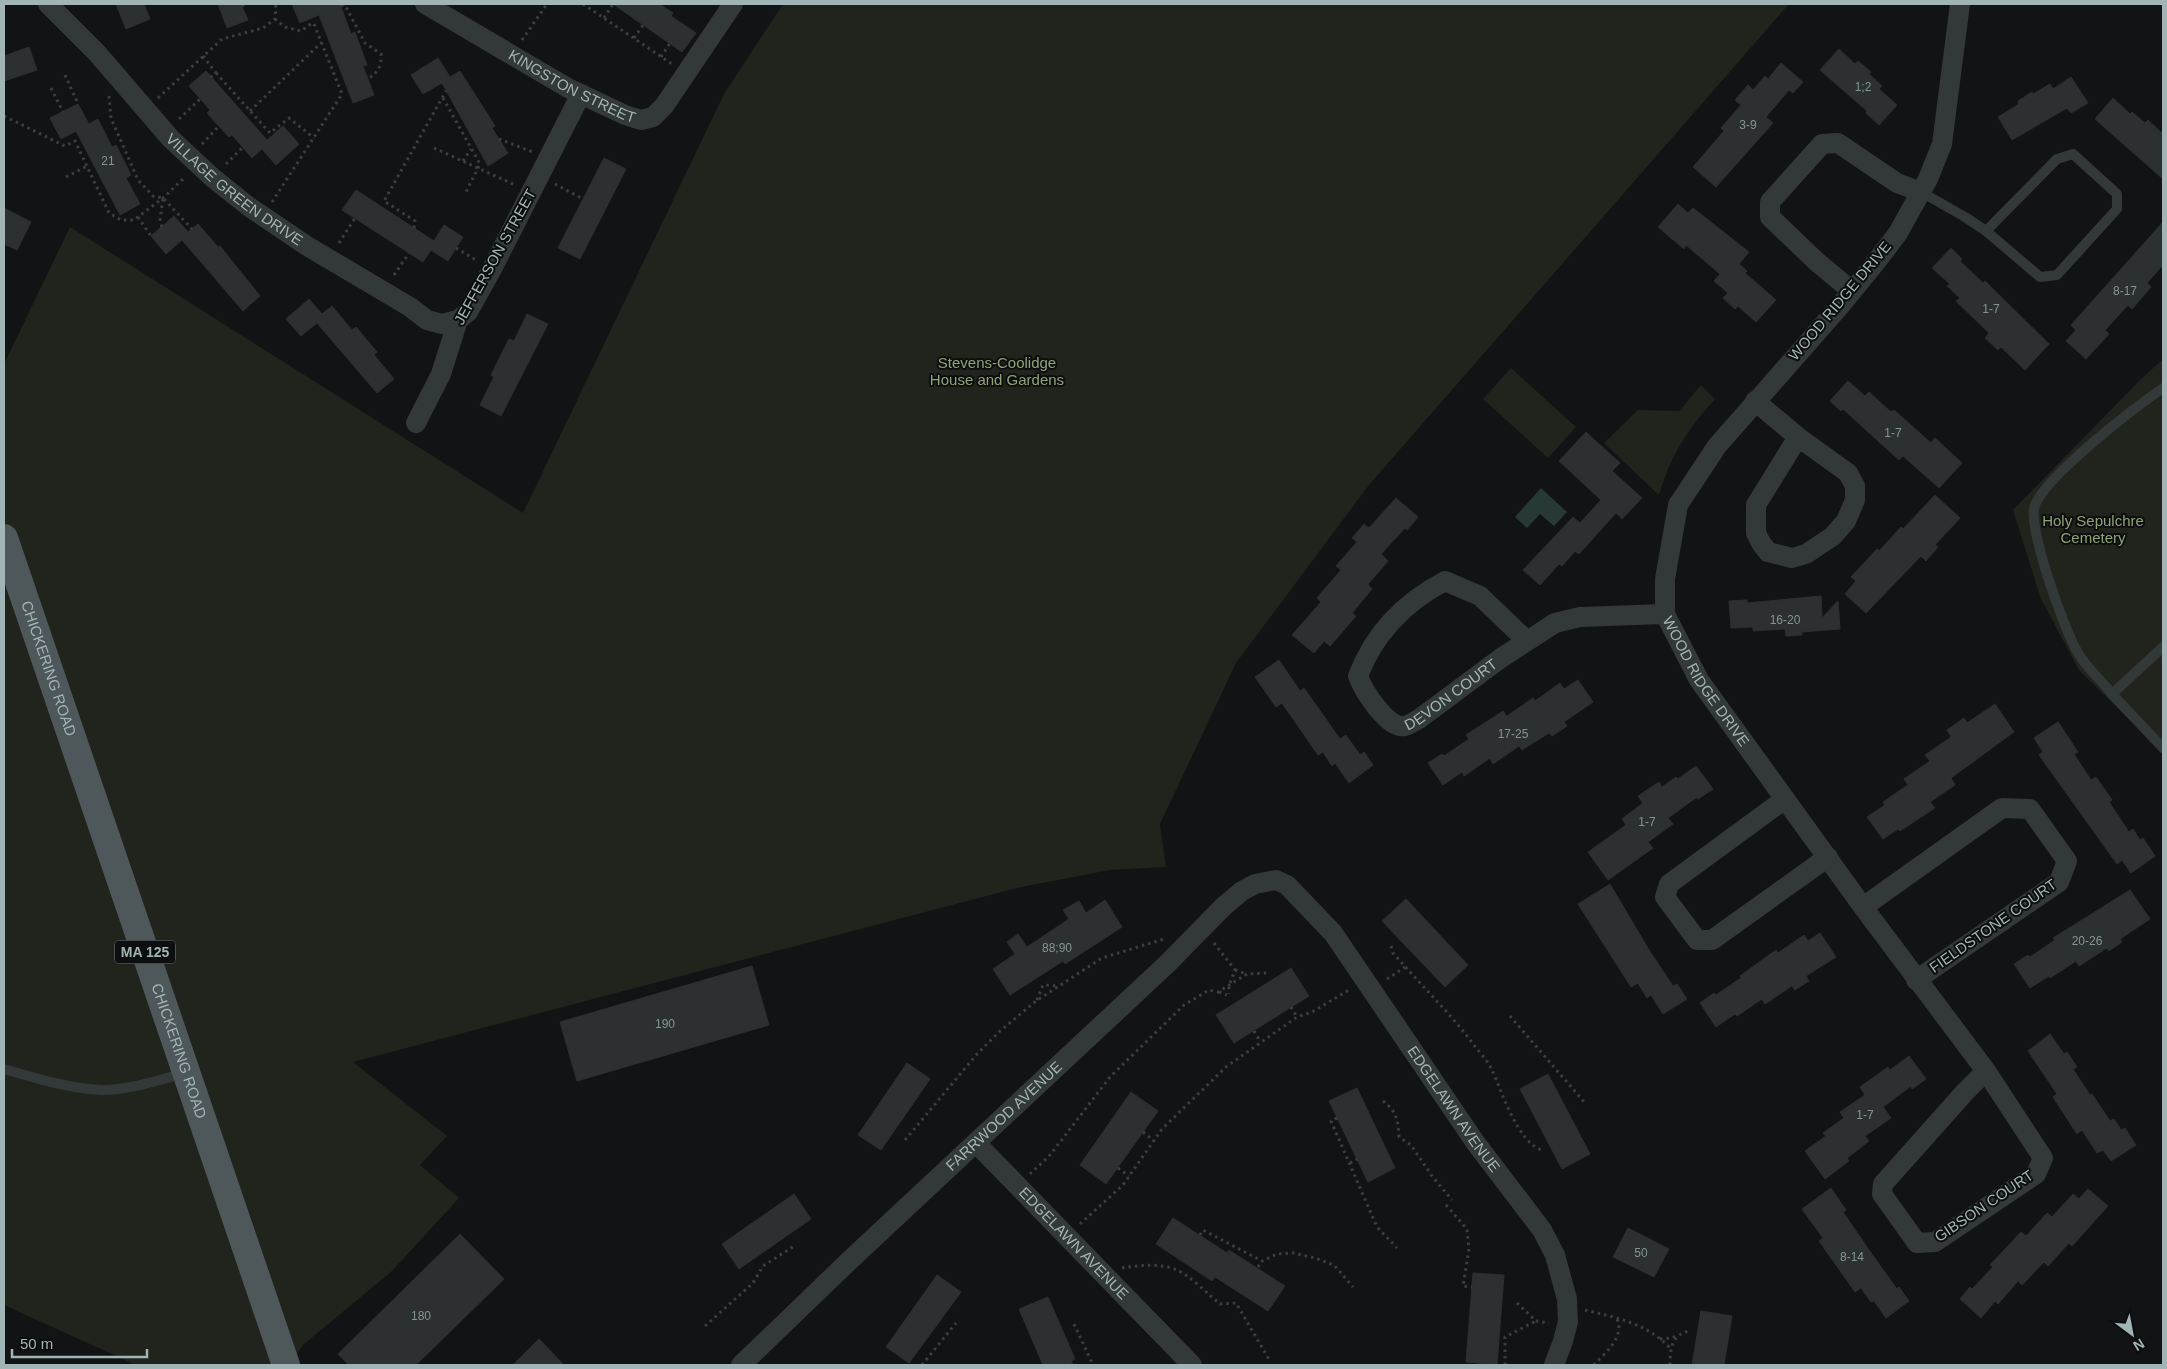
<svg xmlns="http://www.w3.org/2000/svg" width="2167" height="1369" font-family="Helvetica,sans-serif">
<rect width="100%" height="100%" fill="#121314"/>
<g fill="#20241c">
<path d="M783,4H1789L1369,485L1236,663L1160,824L1166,867L1110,870L1021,887L353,1062L447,1136L420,1165L459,1198L392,1271L303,1345L289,1365H136L4,1305V364L70,227L523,513L724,94Z"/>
<path d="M2163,359V753L2079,670L2041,599L2013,510L2140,380Z"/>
<path d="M1511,368L1576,427L1548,458L1483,399Z"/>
<path d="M1701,385L1715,399C1687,430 1671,455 1659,495L1604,443L1638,410L1679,411Z"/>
</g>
<path fill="#273936" d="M1541,488L1567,512L1554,526L1540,514L1527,528L1515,517Z"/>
<g fill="#2c3031" stroke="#2c2f30">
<path d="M116,4H144L150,19L126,29Z"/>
<path d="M218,4H241L248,20L227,28Z"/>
<path d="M292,4H346L341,7L351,34L355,32L367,65L363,66L374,95L353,103L319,15L300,23Z"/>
<path d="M613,4H659L673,13L671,16L696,33L682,52Z"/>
<path d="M29,47L37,70L4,81V56Z"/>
<path d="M1839,49L1855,64L1858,61L1871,72L1869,74L1882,86L1879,89L1897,105L1879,125L1866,113L1867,111L1820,70Z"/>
<path d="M438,58L450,77L460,71L495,126L492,128L508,153L488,166L442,83L423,94L411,75Z"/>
<path d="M1781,63L1803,82L1793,93L1789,90L1766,117L1773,123L1716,187L1693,167L1724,131L1721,128L1741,105L1735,100L1748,85L1753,90L1765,76L1768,79Z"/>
<path d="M206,71L267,140L283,126L299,144L276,165L262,149L252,158L232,135L229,137L207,113L210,110L189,86Z"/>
<path d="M2071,77L2088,103L2071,113L2067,108L2012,140L1998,117L2019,104L2018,101L2032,92L2033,94L2050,84L2053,89Z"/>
<path d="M2113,98L2130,114L2132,112L2145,123L2148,120L2163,134V179L2095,119Z"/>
<path d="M78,104L89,124L98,119L112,147L116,145L131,175L126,178L140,204L120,215L76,131L61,139L50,118Z"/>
<path d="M604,158L626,169L580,259L558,248Z"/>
<path d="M356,190L434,241L444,225L463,237L448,261L431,250L423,262L342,210Z"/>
<path d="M1678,204L1688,213L1693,208L1749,252L1739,264L1747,271L1745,273L1776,300L1756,322L1738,306L1735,309L1723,298L1728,293L1714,281L1720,274L1686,245L1684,249L1658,227Z"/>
<path d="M4,208L31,222L17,250L4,244Z"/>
<path d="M174,216L188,232L198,224L218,247L220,246L260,296L243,311L182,240L166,254L151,236Z"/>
<path d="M2163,222V265L2147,283L2151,287L2132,309L2128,305L2105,330L2109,334L2086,359L2066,341L2076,330L2071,325Z"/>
<path d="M1951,248L1962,259L1960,261L1983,283L1985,281L2049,344L2025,370L2001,347L1998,350L1985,338L1989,333L1956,301L1960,298L1947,286L1950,284L1932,268Z"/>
<path d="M309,299L322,314L332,306L352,330L356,327L377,352L374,355L394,379L377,393L317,323L301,336L286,319Z"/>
<path d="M527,314L548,324L501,416L480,405L494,377L491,375L509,339L514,341Z"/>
<path d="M1848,381L1865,396L1869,392L1891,412L1894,410L1931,443L1935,438L1962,463L1939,488L1903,456L1899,460L1843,409L1841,411L1830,401Z"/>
<path d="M1586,432L1620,463L1612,471L1642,498L1622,519L1616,513L1579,554L1575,551L1562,566L1559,564L1540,585L1523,570L1573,517L1580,523L1601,500L1559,461Z"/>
<path d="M1935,495L1960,518L1935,545L1938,547L1926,561L1921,556L1866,613L1845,594L1856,581L1851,577L1877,549L1879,551L1901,527L1903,529Z"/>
<path d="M1396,498L1418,517L1407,530L1405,528L1381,554L1388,561L1368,584L1372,589L1352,613L1356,616L1330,646L1324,641L1314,653L1292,635L1321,602L1317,598L1341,570L1336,566L1357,542L1352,538L1364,524L1369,528Z"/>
<path d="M1821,596L1822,618L1838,601L1840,629L1802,632V635L1786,636L1785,629L1753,631V627L1731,628L1729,601L1747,600V603Z"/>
<path d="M1279,660L1300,691L1304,688L1340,739L1346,735L1360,755L1364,752L1373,765L1349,783L1335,763L1332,766L1323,752L1318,755L1282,703L1276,707L1255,677Z"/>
<path d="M1578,680L1593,702L1564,722L1567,726L1552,736L1549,733L1522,750L1519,746L1493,764L1490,758L1464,776L1462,772L1443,785L1428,763L1442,754L1444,756L1469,739L1466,735L1503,711L1507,716L1533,698L1535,701L1560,683L1564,689Z"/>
<path d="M1995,704L2014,732L1951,778L1955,785L1930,802L1935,808L1900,831L1898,829L1883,839L1867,817L1885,805L1883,802L1908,785L1904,779L1930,761L1925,755L1951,737L1947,730L1964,718L1967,723Z"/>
<path d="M2058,722L2078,752L2074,754L2091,780L2096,777L2112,800L2109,802L2129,832L2133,829L2140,840L2143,838L2155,856L2131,873L2122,860L2117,864L2039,755L2043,752L2034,738Z"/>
<path d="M1696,766L1713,789L1698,799L1697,797L1668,818L1673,824L1648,842L1653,848L1608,880L1588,852L1626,825L1622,819L1643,803L1638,796L1659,782L1662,787L1676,777L1678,779Z"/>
<path d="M1610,884L1649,950L1673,986L1677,984L1687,999L1663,1014L1651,995L1647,998L1638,983L1631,987L1578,904Z"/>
<path d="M2130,890L2150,919L2120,939L2122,942L2109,951L2107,948L2079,966L2076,961L2050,978L2049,976L2030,988L2014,964L2028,955L2030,957L2055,940L2053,938Z"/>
<path d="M1406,899L1468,965L1445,987L1382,921Z"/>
<path d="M1105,900L1122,927L1065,964L1063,961L1010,995L993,969L1015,954L1007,942L1018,934L1027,947L1069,919L1063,910L1079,901L1086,913Z"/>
<path d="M1820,933L1836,957L1806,976L1809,981L1795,990L1792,986L1765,1004L1762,999L1737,1016L1735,1014L1716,1027L1700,1003L1714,993L1716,995L1741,978L1740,976L1776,950L1778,953L1804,935L1808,941Z"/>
<path d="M752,966L769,1025L577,1081L560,1022Z"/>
<path d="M1291,968L1309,996L1234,1043L1216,1015Z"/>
<path d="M2050,1034L2064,1054L2067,1052L2077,1067L2073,1069L2090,1095L2092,1094L2110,1121L2114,1119L2121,1130L2125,1128L2136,1145L2111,1161L2103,1150L2097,1153L2082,1130L2077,1134L2053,1097L2057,1094L2028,1051Z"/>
<path d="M1909,1056L1926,1079L1912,1089L1911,1086L1883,1107L1891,1118L1865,1136L1869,1141L1847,1158L1849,1161L1825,1179L1805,1151L1826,1136L1823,1133L1844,1118L1840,1112L1865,1095L1860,1087L1888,1067L1890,1070Z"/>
<path d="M907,1063L930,1079L881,1150L858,1135Z"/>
<path d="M1548,1074L1590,1154L1562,1169L1520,1089Z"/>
<path d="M1357,1088L1395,1168L1368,1182L1329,1101Z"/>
<path d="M1131,1092L1158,1111L1106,1184L1080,1165Z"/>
<path d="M1831,1188L1846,1210L1843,1212L1869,1250L1897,1289L1899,1287L1909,1301L1886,1318L1874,1301L1871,1302L1861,1288L1855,1292L1819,1241L1823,1238L1802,1209Z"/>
<path d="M2088,1189L2108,1206L2072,1246L2069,1243L2048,1266L2044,1262L2022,1285L2018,1281L1998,1304L1995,1301L1981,1318L1960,1299L1970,1287L1972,1289L1993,1267L1990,1265L2021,1232L2026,1236L2047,1213L2052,1217L2073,1194L2079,1199Z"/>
<path d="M794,1194L811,1219L739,1269L722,1244Z"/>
<path d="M1173,1218L1227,1253L1229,1250L1285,1286L1268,1311L1215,1277L1212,1281L1156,1244Z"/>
<path d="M1628,1228L1669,1249L1654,1277L1613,1257Z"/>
<path d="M460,1234L504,1279L416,1365H349L338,1354Z"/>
<path d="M1473,1273L1504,1275L1497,1365L1466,1362Z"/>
<path d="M937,1275L961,1292L909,1363L886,1347Z"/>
<path d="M1048,1297L1075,1359L1071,1361L1073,1365H1043L1019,1309Z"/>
<path d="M1701,1311L1732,1316L1724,1365H1692Z"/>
<path d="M539,1339L564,1365H513Z"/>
</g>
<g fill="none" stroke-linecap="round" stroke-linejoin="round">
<g stroke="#394040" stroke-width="3" stroke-dasharray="2.5 4" stroke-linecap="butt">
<path d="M341,4L346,7L365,43L381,54C382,66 378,72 368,79"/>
<path d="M583,4L672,64"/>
<path d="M242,6L244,4"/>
<path d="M604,18L613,4"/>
<path d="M634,38L643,25"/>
<path d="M522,40L547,4"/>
<path d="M203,56L216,73L211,77"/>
<path d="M661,57L670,43"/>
<path d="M216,73L270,133L289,118L314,138"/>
<path d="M65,75L78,104"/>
<path d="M51,88L63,112"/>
<path d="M109,96L111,118L138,180L153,196L163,198L192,229"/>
<path d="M158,98L222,39L263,28L275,19L276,4"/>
<path d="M443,98L480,164L466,192"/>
<path d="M250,111L322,42"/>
<path d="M4,116L65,146L75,141L109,213L121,220H134L163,198L185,177"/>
<path d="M179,119L200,99"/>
<path d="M499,139L533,152"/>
<path d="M202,144L219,126"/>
<path d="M434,148L515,185"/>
<path d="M463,161L471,149"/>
<path d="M226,164L243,147"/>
<path d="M66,177L87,166"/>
<path d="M555,184L583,199"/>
<path d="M272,202L342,94L314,24L312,23L301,31L285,27L275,19"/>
<path d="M138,217L151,236"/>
<path d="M162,227L160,221L163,198"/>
<path d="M414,228L415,221L384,201L446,91"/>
<path d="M339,243L355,218"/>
<path d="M456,248L476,260"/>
<path d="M394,275L409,253"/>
<path d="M1214,943L1235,970L1229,986V994"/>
<path d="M1391,946L1393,953C1420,984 1449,1012 1474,1045C1480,1053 1488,1061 1492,1070C1502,1092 1518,1143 1542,1150"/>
<path d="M1235,970L1247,974"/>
<path d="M1387,979L1405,967"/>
<path d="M1219,992L1227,995"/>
<path d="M1037,1000L1043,985L1059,986"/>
<path d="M1291,1007L1297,1017"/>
<path d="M1510,1016L1585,1103"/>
<path d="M1254,1031L1260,1041"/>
<path d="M1383,1101C1397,1112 1398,1120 1399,1137L1411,1145L1432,1176L1452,1200"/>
<path d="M1337,1118L1331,1121L1377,1227L1397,1248"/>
<path d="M1143,1132L1154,1141"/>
<path d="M905,1140L977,1054L1000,1031L1036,1001L1102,958L1164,939"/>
<path d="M1350,1163L1357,1159"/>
<path d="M1118,1168L1129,1176"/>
<path d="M1030,1174L1050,1155L1110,1077L1184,1005L1209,990L1218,992L1247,974L1267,973"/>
<path d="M1446,1205L1467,1229L1469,1249L1463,1286L1472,1287"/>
<path d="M1080,1224L1123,1185L1162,1129L1226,1067L1297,1017L1312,1012L1349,990"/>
<path d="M1200,1235L1203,1230L1262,1261L1277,1254L1293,1253L1315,1258L1334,1265L1353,1287"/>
<path d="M1258,1267L1262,1261"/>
<path d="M1122,1268C1140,1265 1160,1263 1177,1270C1188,1274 1210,1296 1220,1304L1236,1303L1270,1361"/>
<path d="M1517,1303L1536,1321L1549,1323"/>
<path d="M1585,1310C1617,1318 1647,1323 1671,1349"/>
<path d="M1074,1324L1093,1365"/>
<path d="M705,1326L753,1283L763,1266L796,1245"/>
<path d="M1660,1339L1672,1338L1676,1336"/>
<path d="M922,1365L956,1323"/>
<path d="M1505,1365V1337L1536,1321"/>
<path d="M1594,1365C1605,1353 1625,1337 1617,1319"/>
<path d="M1670,1365C1670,1348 1672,1333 1691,1331"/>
</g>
<g stroke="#333839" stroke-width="10">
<path d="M2073,154L2117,194V209L2057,275L2040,277L1986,231L2057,159Z"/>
<path d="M1921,192L1965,217L1986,231"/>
<path d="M2163,647L2112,694L2163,748"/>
<path d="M2112,694C2101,680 2086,667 2078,653C2065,632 2026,524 2035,505C2047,475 2134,408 2163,388"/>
<path d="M4,1069C35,1078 70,1089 102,1090C130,1090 159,1080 185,1073"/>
</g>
<g stroke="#333839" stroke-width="20">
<path id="s1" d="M48,4L97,53L171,139L213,178L248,206L307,246L410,307L427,320L442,324L458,320"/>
<path id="s2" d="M425,4L568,88L625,115L641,120L653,117L664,106L733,4"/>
<path id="s3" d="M1960,4L1942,144L1928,179L1898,233L1876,262L1840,306L1717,446L1678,505L1665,579V614L1699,680L1863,907L1986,1071L2043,1158L2036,1174L1935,1242L1917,1243L1882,1194L1883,1184L1965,1092L1986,1071"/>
<path d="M1852,291L1817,262L1770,217V202L1822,144L1838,143L1897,183L1921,192"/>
<path d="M1755,401L1798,437L1848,473L1855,486V500L1846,521L1833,536L1806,554L1792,558L1768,552L1761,543L1756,533V505L1798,437"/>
<path d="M416,423L441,374L458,320L468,312L492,269L581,94"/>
<path id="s4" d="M1526,640L1480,596L1445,581C1405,602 1374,634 1358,676C1363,690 1388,730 1405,726C1409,725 1415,721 1419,719L1501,658L1555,623L1580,617L1665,614"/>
<path d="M1785,799L1669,884L1665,897L1697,940H1712L1828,857"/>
<path d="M1863,907L2002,808L2030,809L2067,861L2059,882L1916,980"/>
<path id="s5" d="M976,1143L1192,1365"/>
<path id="s6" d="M741,1365L849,1261L1167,964L1224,906L1242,891L1255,884L1276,880L1287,885L1333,933L1475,1142L1542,1230L1555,1255L1567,1299L1568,1322L1563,1341L1554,1365"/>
</g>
<path stroke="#4e5759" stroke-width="28" id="s7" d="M4,538L286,1365"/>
</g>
<g text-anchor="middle" stroke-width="4" stroke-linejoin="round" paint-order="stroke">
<g font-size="12" fill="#849495">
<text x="1863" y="91">1;2</text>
<text x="1748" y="129">3-9</text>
<text x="108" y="165">21</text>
<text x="2125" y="295">8-17</text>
<text x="1991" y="313">1-7</text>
<text x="1893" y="437">1-7</text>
<text x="1785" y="624">16-20</text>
<text x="1513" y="738">17-25</text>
<text x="1647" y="826">1-7</text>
<text x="2087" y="945">20-26</text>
<text x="1057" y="952">88;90</text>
<text x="665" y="1028">190</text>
<text x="1865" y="1119">1-7</text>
<text x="1641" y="1257">50</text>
<text x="1852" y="1261">8-14</text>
<text x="421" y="1320">180</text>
</g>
<rect fill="#0d0e0f" stroke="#758384" stroke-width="1" x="115" y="940.5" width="60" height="23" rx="4"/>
<g font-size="14" font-weight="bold" fill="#a2b5b6">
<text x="145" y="957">MA 125</text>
</g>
<g font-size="15" fill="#a2b5b6" stroke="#0d0e0f">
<text dy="5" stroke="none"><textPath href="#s2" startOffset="169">KINGSTON STREET</textPath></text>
<text dy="5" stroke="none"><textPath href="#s1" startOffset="264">VILLAGE GREEN DRIVE</textPath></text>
<text transform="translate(495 257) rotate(-61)" y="5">JEFFERSON STREET</text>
<text transform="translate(1840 301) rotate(-50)" y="5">WOOD RIDGE DRIVE</text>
<text dy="5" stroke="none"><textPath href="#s7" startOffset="138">CHICKERING ROAD</textPath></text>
<text dy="5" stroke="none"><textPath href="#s3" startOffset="780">WOOD RIDGE DRIVE</textPath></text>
<text dy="5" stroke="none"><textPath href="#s4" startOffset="361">DEVON COURT</textPath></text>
<text transform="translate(1993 926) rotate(-35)" y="5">FIELDSTONE COURT</text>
<text dy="5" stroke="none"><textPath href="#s7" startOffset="542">CHICKERING ROAD</textPath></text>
<text dy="5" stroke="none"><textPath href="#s6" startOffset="1018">EDGELAWN AVENUE</textPath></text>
<text dy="5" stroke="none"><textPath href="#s6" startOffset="362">FARRWOOD AVENUE</textPath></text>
<text transform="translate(1984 1206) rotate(-34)" y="5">GIBSON COURT</text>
<text dy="5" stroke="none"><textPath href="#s5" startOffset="140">EDGELAWN AVENUE</textPath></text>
</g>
<g font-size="15" fill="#90a377" stroke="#0d0e0f">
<text x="997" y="368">Stevens-Coolidge<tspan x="997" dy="17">House and Gardens</tspan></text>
<text x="2093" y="526">Holy Sepulchre<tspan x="2093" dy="17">Cemetery</tspan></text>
</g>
</g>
<rect width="2167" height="1369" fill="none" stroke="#a2b5b6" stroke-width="10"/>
<g transform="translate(2132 1334) rotate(148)" stroke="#0d0e0f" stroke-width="4" paint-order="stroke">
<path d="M0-4L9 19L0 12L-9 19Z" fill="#a2b5b6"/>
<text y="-8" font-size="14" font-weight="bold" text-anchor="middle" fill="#a2b5b6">N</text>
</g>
<path d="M12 1349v8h135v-8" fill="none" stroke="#a2b5b6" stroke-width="2.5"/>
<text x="20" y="1349" font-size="15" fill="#a2b5b6" stroke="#0d0e0f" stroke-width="4" paint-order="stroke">50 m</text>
</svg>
